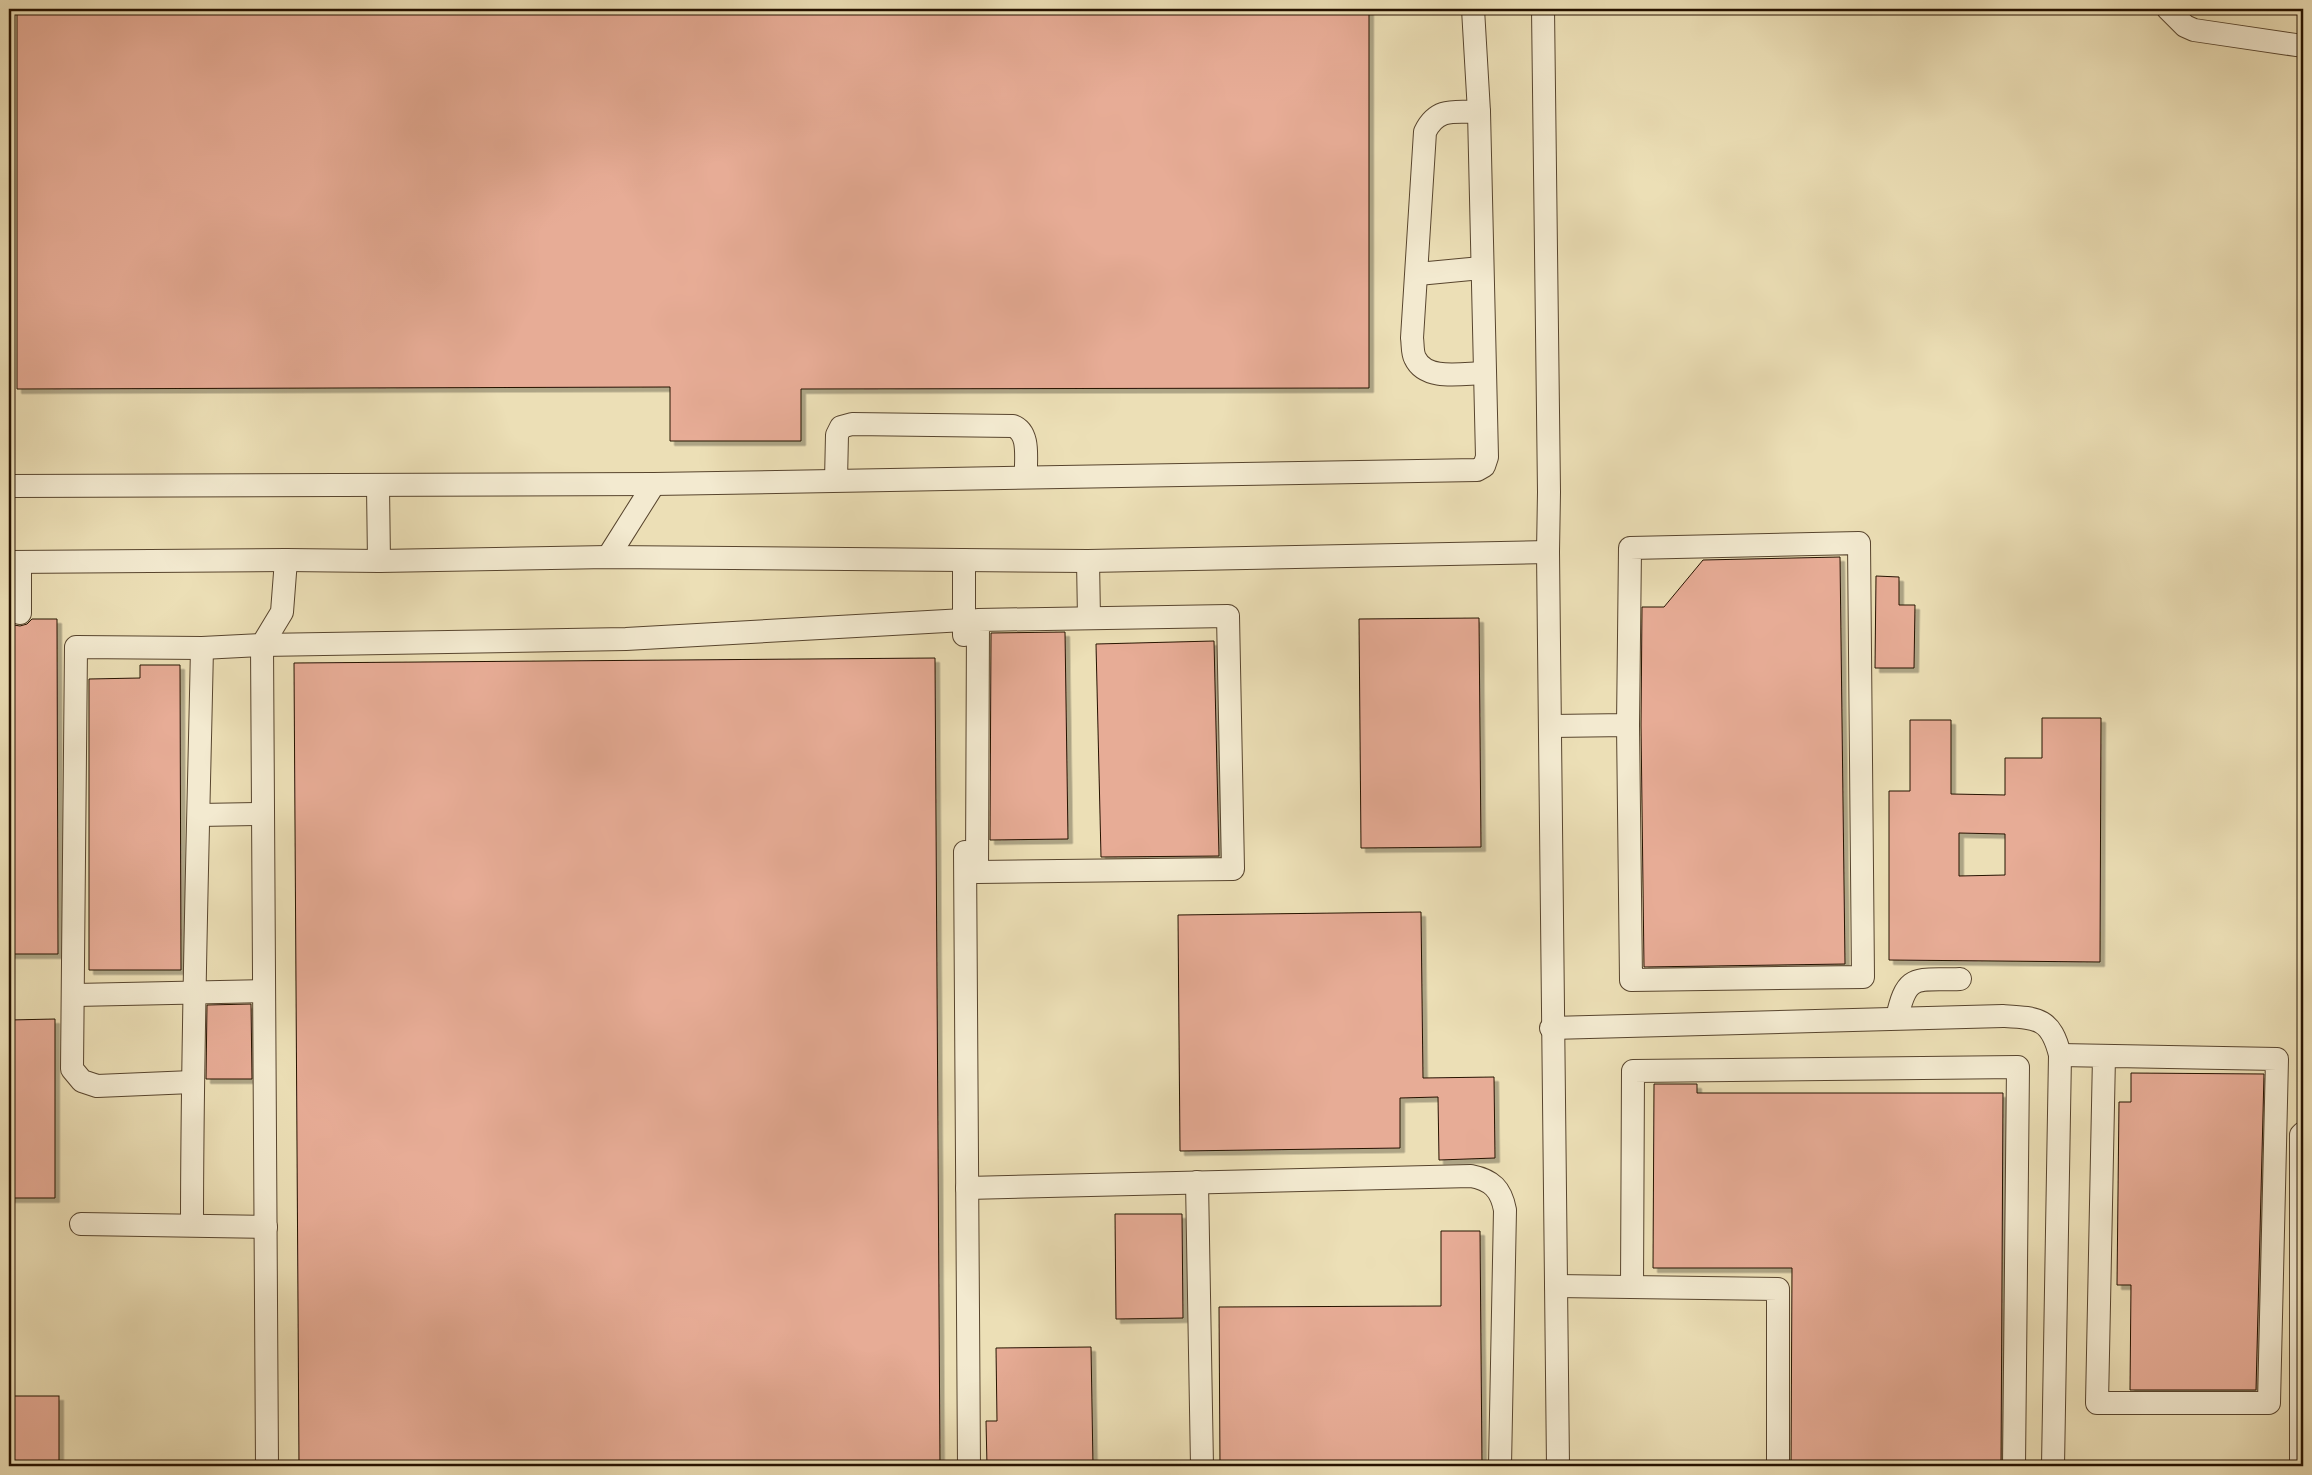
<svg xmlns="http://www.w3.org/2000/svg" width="2312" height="1475" font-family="'Libre Caslon Text',serif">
<defs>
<filter id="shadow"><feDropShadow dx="4.5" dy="4.5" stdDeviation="0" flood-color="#0004"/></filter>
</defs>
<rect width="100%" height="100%" fill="#ecdfb6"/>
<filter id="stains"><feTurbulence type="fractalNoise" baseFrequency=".004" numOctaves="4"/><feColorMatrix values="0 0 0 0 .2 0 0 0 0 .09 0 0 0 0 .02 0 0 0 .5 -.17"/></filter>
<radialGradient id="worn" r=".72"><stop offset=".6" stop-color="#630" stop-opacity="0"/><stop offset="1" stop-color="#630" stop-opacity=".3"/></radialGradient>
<g fill="#e7ac96" stroke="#261200" fill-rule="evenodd" filter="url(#shadow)">
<path d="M17,9H1369V388L801,389V441H670V387L17,389Z"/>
<path d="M1840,557L1845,964L1644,967L1641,725L1642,607H1664L1703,560Z"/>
<path d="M1876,576L1899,577V605H1915L1914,668H1875Z"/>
<path d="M1479,618L1481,847L1361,848L1359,619Z"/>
<path d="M32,619H57L58,954H9V620L14,625L20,626L27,624Z"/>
<path d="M1065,632L1068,839L990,840L991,633Z"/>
<path d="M1214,641L1219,856L1101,857L1096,644Z"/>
<path d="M935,658L940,1466H299L294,663Z"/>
<path d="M140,665H180L181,970H89V679L140,678Z"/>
<path d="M2042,718H2101L2100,962L1889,960V791H1910V720H1951V794L2005,795V758H2042ZM1959,833L2005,834V875L1959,876Z"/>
<path d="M1421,912L1423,1078L1494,1077L1495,1158L1439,1160L1438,1097L1400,1098V1148L1180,1151L1178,915Z"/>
<path d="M251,1004L252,1079H206L207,1005Z"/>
<path d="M55,1019V1198H9V1020Z"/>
<path d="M2131,1073L2264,1074L2256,1390H2130L2131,1285H2117L2119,1102H2131Z"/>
<path d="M1654,1084H1697V1093H2003L2001,1466H1791L1792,1268H1653Z"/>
<path d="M1115,1214H1182L1183,1318L1116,1319Z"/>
<path d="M1441,1231H1480L1482,1466H1220L1219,1307L1441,1306Z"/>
<path d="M1091,1347L1093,1466H987L986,1421H997L996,1348Z"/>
<rect x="9" y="1396" width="50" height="70"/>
</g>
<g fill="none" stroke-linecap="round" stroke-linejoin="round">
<defs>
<g id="minor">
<path d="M1543,9L1549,492L1548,552"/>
<path d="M2168,9L2185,26L2194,30L2303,46"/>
<path d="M1479,112C1455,112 1437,107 1425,132L1412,338C1413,344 1412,352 1415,358C1426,382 1464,373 1485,373"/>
<path d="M1418,274L1481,268"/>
<path d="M836,480L837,435L841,427L852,424L1013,426C1031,433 1025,460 1026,477"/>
<path d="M9,486L654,484L1477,470L1484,466L1487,457L1479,112L1473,9"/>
<path d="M378,487L379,561"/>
<path d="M608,557L654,484"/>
<path d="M1088,561L1089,618"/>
<path d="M9,562L286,560L379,561L608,557L1088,561L1548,552L1558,1466"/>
<path d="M20,562V613"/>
<path d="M1228,616L1233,869L977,872L978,620Z"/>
<path d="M964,635V560"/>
<path d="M1551,726L1628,725L1631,980L1863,977L1859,543L1630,548L1628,725"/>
<path d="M199,815L263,814"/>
<path d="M965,852L969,1466"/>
<path d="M75,995L264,991"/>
<path d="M1897,1018C1907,971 1917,981 1960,979"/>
<path d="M1551,1028L2003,1016C2038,1018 2051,1018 2060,1055L2053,1466"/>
<path d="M2060,1055L2277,1059L2269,1403H2097L2104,1056"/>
<path d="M192,1082L97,1086L82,1081L72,1069L76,647L202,648L262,645L626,639L964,620"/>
<path d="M1197,1182L1202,1466"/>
<path d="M967,1188L1471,1176C1492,1180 1501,1189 1505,1210L1500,1466"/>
<path d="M81,1224L266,1227"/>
<path d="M192,1225C192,1033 198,840 202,648"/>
<path d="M1556,1286L1778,1289V1466"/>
<path d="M1632,1286L1633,1071L2018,1067L2014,1466"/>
<path d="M267,1466L262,645L282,612L286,560"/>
<path d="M2301,1466V1135L2303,1133"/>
</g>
</defs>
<use href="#minor" stroke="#58452e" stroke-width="24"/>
<use href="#minor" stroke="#f3ead0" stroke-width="22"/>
</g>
<rect width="2312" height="1475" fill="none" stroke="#ecdfb6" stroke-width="30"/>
<rect x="10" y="10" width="2292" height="1455" fill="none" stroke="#261200" stroke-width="2.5"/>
<rect x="15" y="15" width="2282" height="1445" fill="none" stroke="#261200"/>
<rect width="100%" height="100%" filter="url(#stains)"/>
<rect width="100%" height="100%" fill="url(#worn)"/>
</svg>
